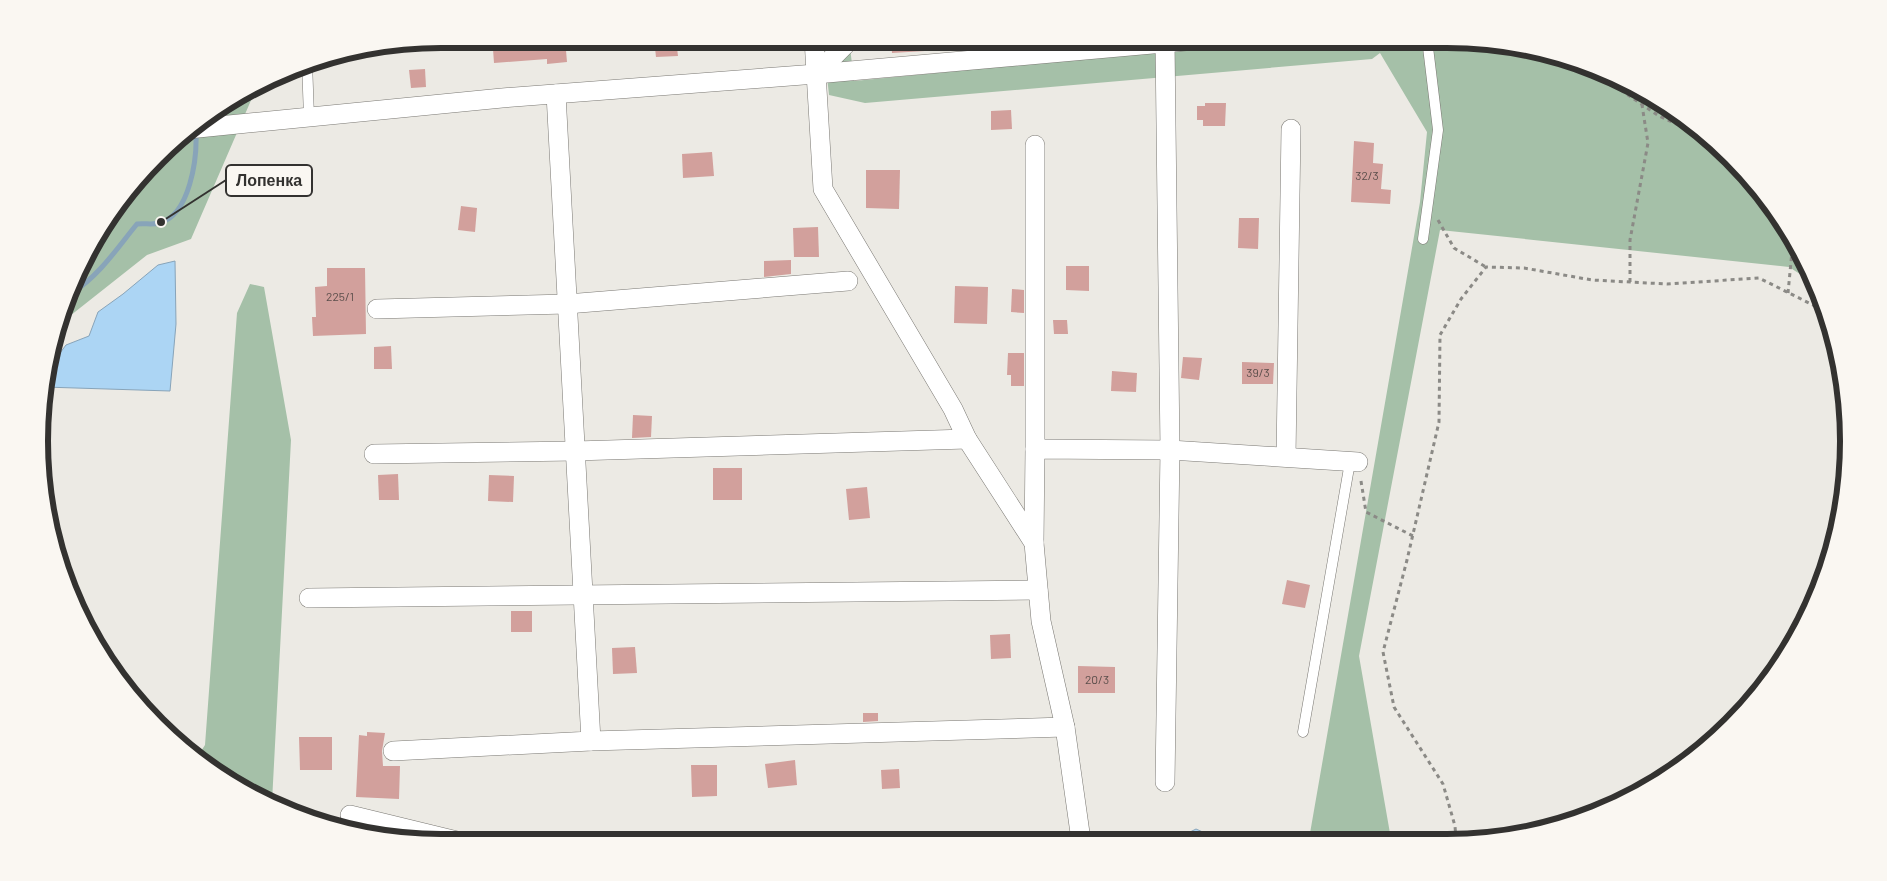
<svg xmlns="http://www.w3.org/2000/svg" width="1887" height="881" font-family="Barlow,sans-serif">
<rect width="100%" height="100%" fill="#eceae4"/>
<g fill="#a5c0a8">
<path d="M823,39H849L854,81L1283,39H1447L1525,46L1600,69L1669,106L1730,156L1780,217L1817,285L1789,267L1440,230L1359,656L1391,839H1309L1420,202L1427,132L1380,53L1372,59L865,103L829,95Z"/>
<path d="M258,84L191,239L147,255L61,323L92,240L176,138L239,93Z"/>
<path d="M250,284L264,287L291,440L272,802L198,756L205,745L237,313Z"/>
<path d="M43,485L60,535L58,550L46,519Z"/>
<path d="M282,808L389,837L362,834L287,812Z"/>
</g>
<g fill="#acd5f4" stroke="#88a4b9">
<path d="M175,261L176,324L170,391L44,387L45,373L66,345L89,336L98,312L123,294L158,265Z"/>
<path d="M1196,829L1205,833L1208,840H1182L1190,832Z"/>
</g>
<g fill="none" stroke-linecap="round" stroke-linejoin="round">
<path stroke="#88a4b9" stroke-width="5" d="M73,292C99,276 118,247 137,224C144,223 153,225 160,223C190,214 197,159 196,133"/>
</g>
<g fill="#d2a09c">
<path d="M513,39H565L567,62L547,64V59L494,63L493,49L514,48Z"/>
<path d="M654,39H676L678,56L656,57Z"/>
<path d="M891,39H924L925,51L892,53Z"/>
<path d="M425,69L426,87L411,88L409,70Z"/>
<path d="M1205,103H1226L1225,126H1203V120H1197V106H1205Z"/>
<path d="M1011,110L1012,129L991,130V111Z"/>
<path d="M1354,141L1374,143L1373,163L1383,164L1381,189L1391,190L1390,204L1351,202Z"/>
<path d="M712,152L714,176L683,178L682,154Z"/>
<path d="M866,170H900L899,209L866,208Z"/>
<path d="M461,206L477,208L475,232L458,230Z"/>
<path d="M1239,218H1259L1258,249L1238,248Z"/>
<path d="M818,227L819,257H794L793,228Z"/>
<path d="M791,260V274L764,277V261Z"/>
<path d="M1066,266H1089V291L1066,290Z"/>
<path d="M327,268H365L366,334L313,336L312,317H316L315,287L327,286Z"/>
<path d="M955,286L988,287L987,324L954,323Z"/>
<path d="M1012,289L1024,290V313L1011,312Z"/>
<path d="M1053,320H1067L1068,334H1054Z"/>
<path d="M391,346L392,369H374V347Z"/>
<path d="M1008,353H1024V386H1011V375H1007Z"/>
<path d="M1183,357L1202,358L1199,380L1181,378Z"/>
<path d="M1242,362L1274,363L1273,384H1242Z"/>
<path d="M1112,371L1137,373L1136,392L1111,391Z"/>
<path d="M633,415L652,416L651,437L632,438Z"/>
<rect x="713" y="468" width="29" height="32"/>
<path d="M398,474L399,500H379L378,475Z"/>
<path d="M489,475L514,476L513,502L488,501Z"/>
<path d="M867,487L870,518L849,520L846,489Z"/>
<path d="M1287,580L1310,585L1305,608L1282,604Z"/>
<rect x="511" y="611" width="21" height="21"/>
<path d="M1010,634L1011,658L991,659L990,635Z"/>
<path d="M635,647L637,673L613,674L612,648Z"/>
<path d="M1078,666L1115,667V693H1078Z"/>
<path d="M863,713H878V721L863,722Z"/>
<path d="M367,732L385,733L382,751L383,766H400L399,799L356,797L359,735L367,736Z"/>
<path d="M299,737H332V770H300Z"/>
<path d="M795,760L797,785L768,788L765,764Z"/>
<path d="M691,765H717V796L692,797Z"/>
<path d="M899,769L900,788L882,789L881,770Z"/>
</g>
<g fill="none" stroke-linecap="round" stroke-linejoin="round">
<defs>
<g id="service">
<path d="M307,62L309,117"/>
<path d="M1423,239L1438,130L1427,39"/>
<path d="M1303,732L1350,462"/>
</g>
<g id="minor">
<path d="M814,39L823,189L953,409L967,439L1034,543L1041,621L1065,727L1081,840"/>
<path d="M1165,43L1170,450L1165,782"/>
<path d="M816,74L851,39"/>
<path d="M188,129L502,98L816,74L1208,39"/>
<path d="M377,309L567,304L848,281"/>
<path d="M1035,449V145"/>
<path d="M374,454L575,451L967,439"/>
<path d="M1286,457L1291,129"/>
<path d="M1034,543L1035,449L1170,450L1358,462"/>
<path d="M309,598L1038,590"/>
<path d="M591,741L1065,727"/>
<path d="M393,751L591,741L556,94"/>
<path d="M350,815L461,842"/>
</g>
</defs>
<use href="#service" stroke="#7a7873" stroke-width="11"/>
<use href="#minor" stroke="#7a7873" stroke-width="20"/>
<g stroke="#8b8a86" stroke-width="3" stroke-dasharray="4 4" stroke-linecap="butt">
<path d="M1581,63L1659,116L1709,139"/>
<path d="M1438,220L1454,248L1486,267"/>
<path d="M1630,282V240L1648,143L1642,105"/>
<path d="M1788,293L1793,241"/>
<path d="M1361,481L1366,512L1413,536"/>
<path d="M1456,839L1455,826L1443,784L1394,707L1383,652L1407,560L1439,422L1440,335L1461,299L1486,267L1524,268L1592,280L1667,284L1759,278L1825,311"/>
</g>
<use href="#service" stroke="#fff" stroke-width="10"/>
<use href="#minor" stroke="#fff" stroke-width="19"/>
</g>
<g text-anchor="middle" stroke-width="4.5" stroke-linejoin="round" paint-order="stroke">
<g font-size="12" fill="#5b4e4b">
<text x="1367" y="180">32/3</text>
<text x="340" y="301">225/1</text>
<text x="1258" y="377">39/3</text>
<text x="1097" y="684">20/3</text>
</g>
</g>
<path d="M0 0H1887V881H0ZM441 48H1447A393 393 0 0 1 1840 441V441A393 393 0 0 1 1447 834H441A393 393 0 0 1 48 441V441A393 393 0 0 1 441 48Z" fill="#faf7f2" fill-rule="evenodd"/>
<path fill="none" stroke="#333230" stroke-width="6" d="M441 48H1447A393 393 0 0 1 1840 441V441A393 393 0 0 1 1447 834H441A393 393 0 0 1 48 441V441A393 393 0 0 1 441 48Z"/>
<path fill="none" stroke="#333230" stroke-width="2" d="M161 222L226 180"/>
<circle fill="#333230" stroke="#faf7f2" stroke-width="2" cx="161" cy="222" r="5"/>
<rect fill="#faf7f2" stroke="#333230" stroke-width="2" x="226" y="165" width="86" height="31" rx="5"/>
<g font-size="16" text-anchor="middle" font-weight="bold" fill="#333230">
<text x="269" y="186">Лопенка</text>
</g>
</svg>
